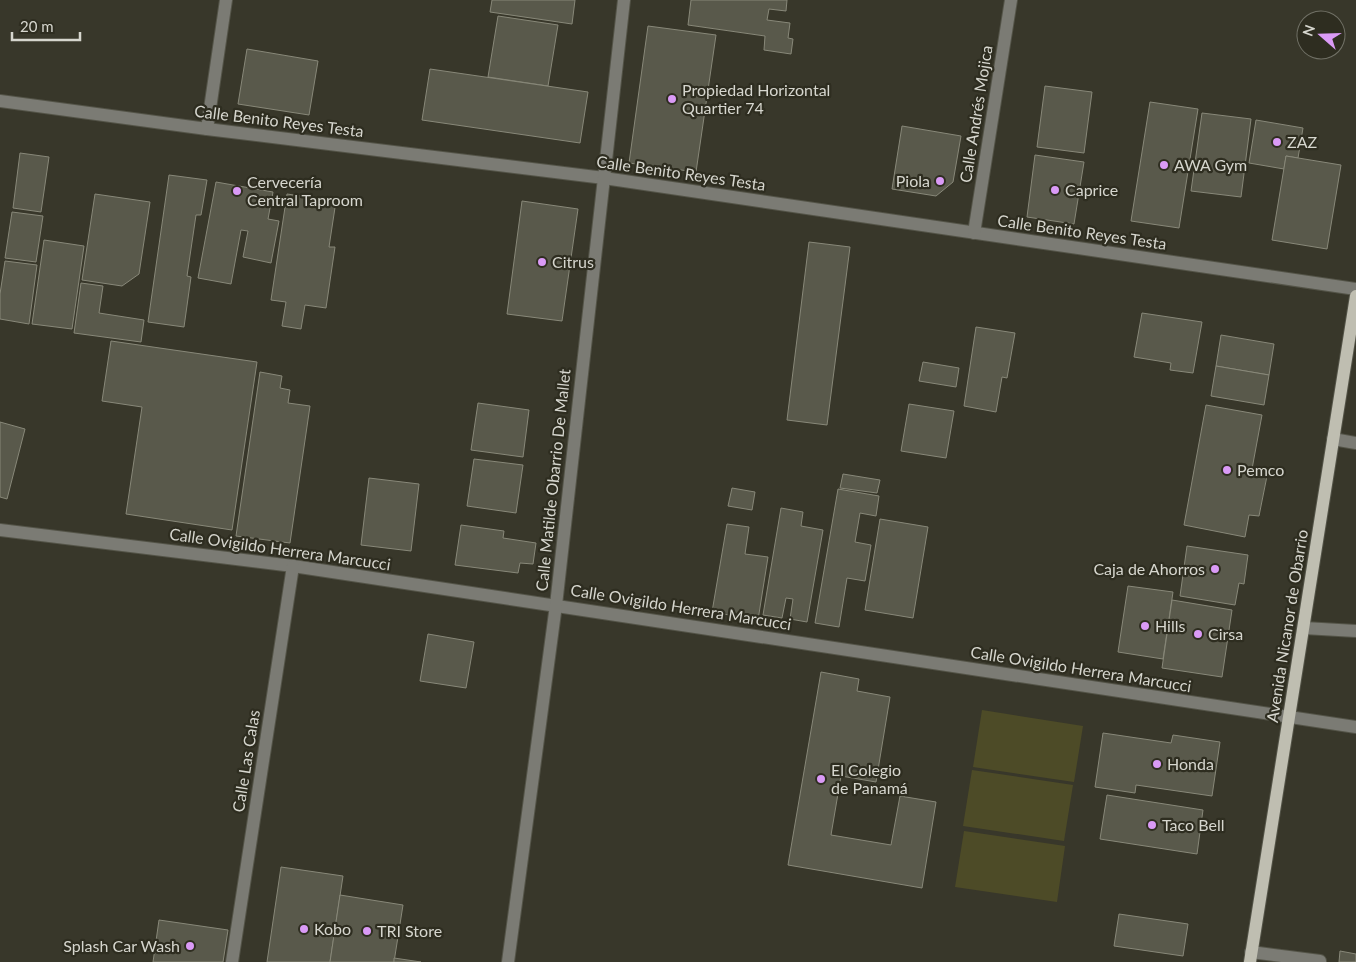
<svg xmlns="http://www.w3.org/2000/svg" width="1356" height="962" font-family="Lato,sans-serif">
<rect width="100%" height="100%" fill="#38372a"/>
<g fill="#4d4b27">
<path d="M982,710L1083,726L1074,782L973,767Z"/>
<path d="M972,770L1073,785L1064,841L963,826Z"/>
<path d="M964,831L1065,846L1057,902L955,887Z"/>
</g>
<g fill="#59594b" stroke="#888879">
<path d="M492,0H575L572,24L490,12Z"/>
<path d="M691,0H787L786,11L769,9L767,20L790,23L788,38L793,39L791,54L764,50L765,36L688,25Z"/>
<path d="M498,16L558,25L548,86L488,77Z"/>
<path d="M648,26L716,35L696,172L629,163Z"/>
<path d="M247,49L318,61L309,115L238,104Z"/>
<path d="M430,69L588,92L580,143L422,120Z"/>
<path d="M1045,86L1092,92L1084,153L1037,147Z"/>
<path d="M1150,102L1198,109L1179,228L1131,221Z"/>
<path d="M1202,113L1251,119L1241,197L1191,191Z"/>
<path d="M1256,120L1303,128L1298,158L1286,156L1284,169L1249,163Z"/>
<path d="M902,126L961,136L953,182L936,196L892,189Z"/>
<path d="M20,153L49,157L41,212L13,208Z"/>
<path d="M1035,155L1084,162L1074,224L1027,217Z"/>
<path d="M1286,156L1341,165L1327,249L1272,240Z"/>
<path d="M169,175L207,180L201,215H196L187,276L191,277L184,327L148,322Z"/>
<path d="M216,182L273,192L268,219L279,221L271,263L243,257L248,231L241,230L231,284L198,278Z"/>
<path d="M95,194L150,202L139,274L122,286L82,280Z"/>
<path d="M287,194L336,201L329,247H335L326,308L305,305L301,329L282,326L286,302L271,300Z"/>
<path d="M522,201L578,209L562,321L507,314Z"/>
<path d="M12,212L43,216L36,262L5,258Z"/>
<path d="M44,240L84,246L72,329L32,324Z"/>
<path d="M809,242L850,247L827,425L787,420Z"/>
<path d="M5,261L37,265L29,324L0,319V294Z"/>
<path d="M81,283L103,286L99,313L144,320L141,342L74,333Z"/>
<path d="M1142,313L1202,322L1193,373L1170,370L1171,363L1134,357Z"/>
<path d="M976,327L1015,333L1007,378L1002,377L996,412L964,406Z"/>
<path d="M1221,335L1274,344L1269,375L1216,366Z"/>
<path d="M111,341L257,362L232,530L126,514L142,407L102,401Z"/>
<path d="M923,362L959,368L956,387L919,381Z"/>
<path d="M1216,366L1269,375L1264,405L1211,396Z"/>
<path d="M260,372L282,376L280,388L290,390L288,403L310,406L290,543L236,536Z"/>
<path d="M478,403L529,410L523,457L471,450Z"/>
<path d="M909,404L954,411L946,458L901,451Z"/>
<path d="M1206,405L1262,415L1252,469L1268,471L1259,516L1249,515L1245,537L1184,525Z"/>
<path d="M0,422L25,429L7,499L0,497Z"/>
<path d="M474,459L523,465L516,513L467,506Z"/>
<path d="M843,474L880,480L877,493L840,488Z"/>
<path d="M369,478L419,484L411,551L361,545Z"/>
<path d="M732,488L755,492L752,510L728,506Z"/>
<path d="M838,489L879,496L876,516L860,513L855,542L871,545L865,581L847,578L839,627L815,623Z"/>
<path d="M781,508L803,512L801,526L823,530L807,622L790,619L793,599L786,598L782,618L763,615Z"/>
<path d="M880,519L928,527L913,618L865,610Z"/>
<path d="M727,524L749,527L745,554L768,557L758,620L712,612Z"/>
<path d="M461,525L504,531L503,538L536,543L533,564L520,563L518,573L455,565Z"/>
<path d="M1187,546L1248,555L1244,584L1239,583L1235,605L1180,596Z"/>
<path d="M1128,586L1173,592L1163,659L1118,652Z"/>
<path d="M1172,600L1232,610L1222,677L1162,668Z"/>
<path d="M428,634L474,642L466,688L420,681Z"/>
<path d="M821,672L859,679L857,691L890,697L876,782L841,776L831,835L891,845L900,796L936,802L922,888L788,865Z"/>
<path d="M1103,733L1171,743L1173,735L1220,742L1212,796L1136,785L1135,793L1095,787Z"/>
<path d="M1107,795L1203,810L1197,854L1100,839Z"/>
<path d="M281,867L343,876L330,962H267Z"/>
<path d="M340,895L403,905L394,962H330Z"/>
<path d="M1119,914L1188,924L1183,956L1114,946Z"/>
<path d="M159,920L228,930L223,962H153Z"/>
<path d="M1340,951L1356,954V962H1339Z"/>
<path d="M394,958L421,962H394Z"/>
</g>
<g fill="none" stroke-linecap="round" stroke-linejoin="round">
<defs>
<g id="minor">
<path d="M0,101L207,129L604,178L1356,289"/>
<path d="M207,129L226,0"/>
<path d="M974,233L1011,0"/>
<path d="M1333,439L1356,443"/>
<path d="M0,530L293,566L1356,727"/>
<path d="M1304,628L1356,631"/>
<path d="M1251,952L1320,961"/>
<path d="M232,962L293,566"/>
<path d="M508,962L556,605L624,0"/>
</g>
<path id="major" d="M1250,962L1356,296"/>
</defs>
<use href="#minor" stroke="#545448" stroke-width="14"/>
<use href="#major" stroke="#545448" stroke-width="14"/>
<use href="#minor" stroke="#7b7b74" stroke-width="12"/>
<use href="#major" stroke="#bfbeb1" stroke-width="12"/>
</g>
<g fill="#da9af6" stroke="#2e2d20" stroke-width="2">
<circle cx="672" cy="99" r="5"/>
<circle cx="1277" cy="142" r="5"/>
<circle cx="1164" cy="165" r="5"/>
<circle cx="940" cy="181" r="5"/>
<circle cx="1055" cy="190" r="5"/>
<circle cx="237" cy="191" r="5"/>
<circle cx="542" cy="262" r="5"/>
<circle cx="1227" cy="470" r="5"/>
<circle cx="1215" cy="569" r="5"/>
<circle cx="1145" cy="626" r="5"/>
<circle cx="1198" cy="634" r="5"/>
<circle cx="1157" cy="764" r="5"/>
<circle cx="821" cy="779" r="5"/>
<circle cx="1152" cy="825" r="5"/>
<circle cx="304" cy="929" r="5"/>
<circle cx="367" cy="931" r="5"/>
<circle cx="190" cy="946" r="5"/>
</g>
<g text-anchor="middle" stroke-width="4.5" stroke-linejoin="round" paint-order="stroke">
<g font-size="16" fill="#d6d6ce" stroke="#2e2d20" text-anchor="start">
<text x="682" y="96">Propiedad Horizontal<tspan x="682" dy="18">Quartier 74</tspan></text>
<text x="1287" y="148">ZAZ</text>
<text x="1174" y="171">AWA Gym</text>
<text x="930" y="187" text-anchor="end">Piola</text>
<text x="247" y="188">Cervecería<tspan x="247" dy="18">Central Taproom</tspan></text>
<text x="1065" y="196">Caprice</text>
<text x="552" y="268">Citrus</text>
<text x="1237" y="476">Pemco</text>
<text x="1205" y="575" text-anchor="end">Caja de Ahorros</text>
<text x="1155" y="632">Hills</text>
<text x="1208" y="640">Cirsa</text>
<text x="1167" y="770">Honda</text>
<text x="831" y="776">El Colegio<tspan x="831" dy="18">de Panamá</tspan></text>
<text x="1162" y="831">Taco Bell</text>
<text x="314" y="935">Kobo</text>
<text x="377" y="937">TRI Store</text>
<text x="180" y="952" text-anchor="end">Splash Car Wash</text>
</g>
<g font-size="16" fill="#d6d6ce" stroke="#2e2d20">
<text transform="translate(976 114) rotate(-81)" y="6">Calle Andrés Mojica</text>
<text transform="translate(279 121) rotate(7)" y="6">Calle Benito Reyes Testa</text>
<text transform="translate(681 173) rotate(8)" y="6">Calle Benito Reyes Testa</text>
<text transform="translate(1082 232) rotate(8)" y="6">Calle Benito Reyes Testa</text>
<text transform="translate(553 480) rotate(-84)" y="6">Calle Matilde Obarrio De Mallet</text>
<text transform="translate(280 549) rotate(8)" y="6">Calle Ovigildo Herrera Marcucci</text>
<text transform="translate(681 607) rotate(9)" y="6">Calle Ovigildo Herrera Marcucci</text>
<text transform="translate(1287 626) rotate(-81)" y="6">Avenida Nicanor de Obarrio</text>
<text transform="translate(1081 669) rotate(9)" y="6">Calle Ovigildo Herrera Marcucci</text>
<text transform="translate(246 761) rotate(-81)" y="6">Calle Las Calas</text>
</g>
</g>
<g transform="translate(1321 35) rotate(290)"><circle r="24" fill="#2e2d20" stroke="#717166"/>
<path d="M0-4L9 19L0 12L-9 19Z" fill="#da9af6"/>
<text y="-8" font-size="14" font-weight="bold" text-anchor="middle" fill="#d6d6ce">N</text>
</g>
<path d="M12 32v8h68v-8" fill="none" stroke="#d6d6ce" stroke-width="2.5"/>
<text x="20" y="32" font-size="15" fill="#d6d6ce" stroke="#2e2d20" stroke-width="4" paint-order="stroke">20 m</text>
</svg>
